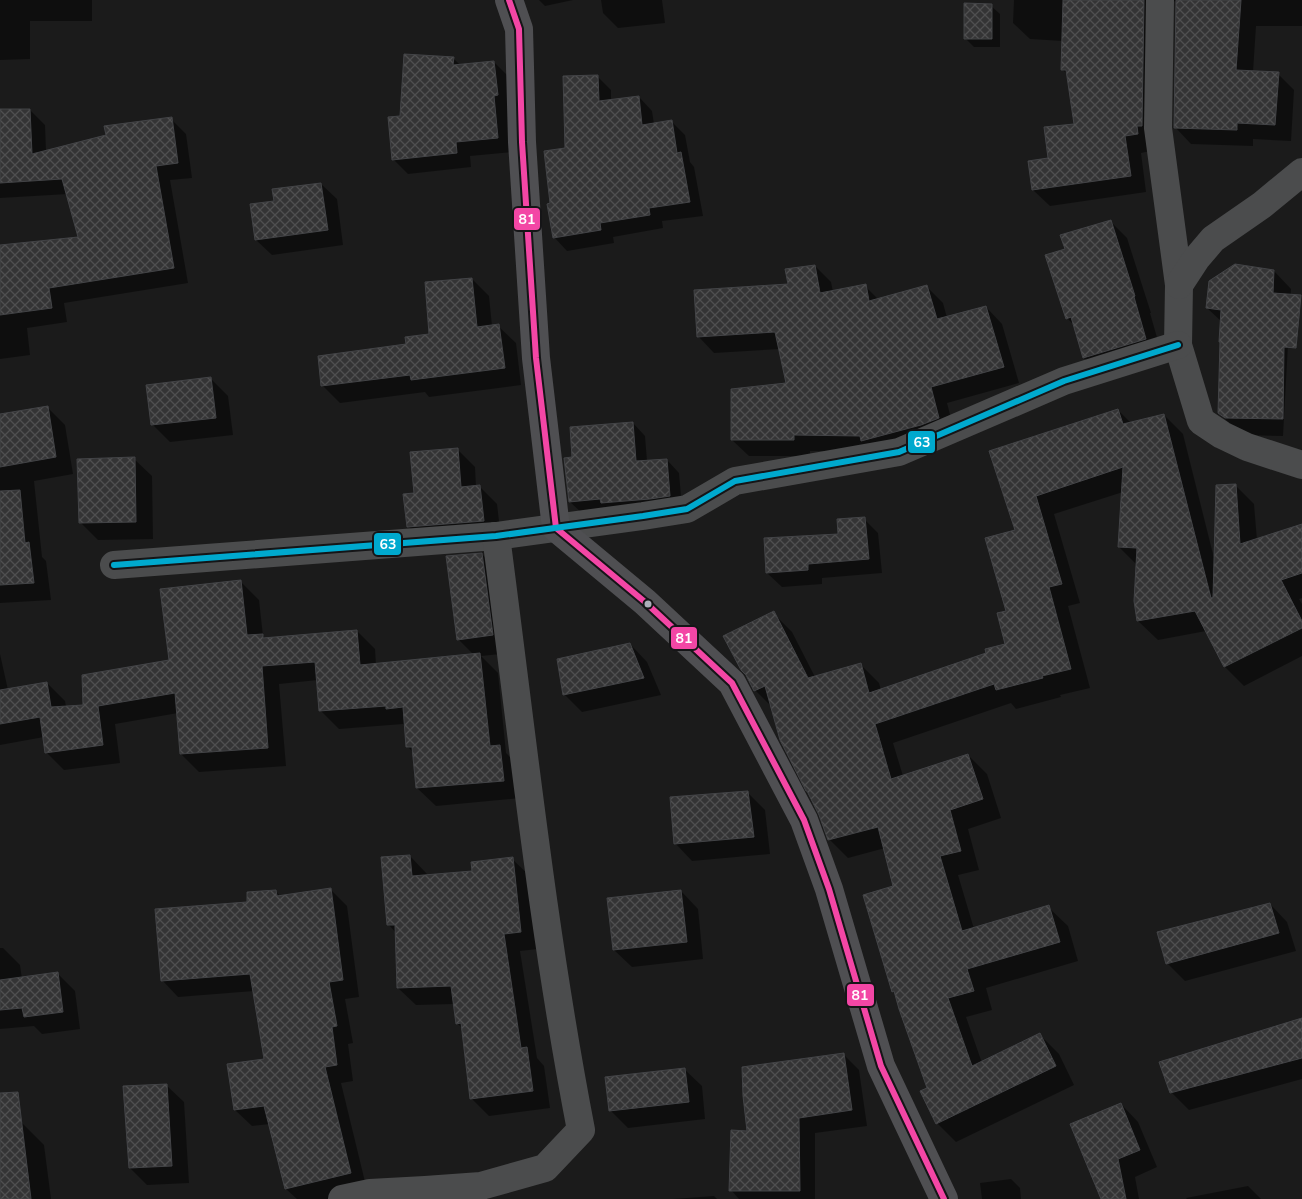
<svg xmlns="http://www.w3.org/2000/svg" width="1302" height="1199" font-family="'Nunito Sans',sans-serif">
<defs>
<pattern id="building-cross-hatch" width="8" height="8" patternUnits="userSpaceOnUse" patternTransform="scale(1.25)"><rect width="8" height="8" fill="#343435"/><path d="M0 0l8 8M0 8l8-8" fill="none" stroke="#4f4f50"/></pattern>
</defs>
<rect width="100%" height="100%" fill="#1b1b1b"/>
<g fill="#0007">
<path d="M0,0H92V21H30V59L0,60Z"/>
<path d="M539,0H573L545,6Z"/>
<path d="M601,0H662L665,23L618,28L603,13Z"/>
<path d="M1014,0H1302V26H1256L1253,72L1278,74L1294,90L1291,141L1253,139V146L1191,144L1175,127L1177,1L1169,2L1154,150L1141,153L1146,192L1050,206L1033,190L1029,162L1049,160L1075,125L1068,75L1062,69L1063,41L1030,39L1013,23Z"/>
<path d="M991,6L1000,14V47H974L965,38Z"/>
<path d="M453,58L461,66L494,62L509,77L512,152L470,156L471,167L408,174L393,159L401,117Z"/>
<path d="M598,77L611,90V100L639,97L652,111L654,124L671,121L685,135L690,162L694,167L703,216L662,221L663,228L613,237L614,243L567,251L554,237L551,204L566,150Z"/>
<path d="M0,110H30L45,125L46,151L171,119L186,134L192,178L170,180L188,283L64,303L67,322L27,328L30,355L0,359V246L79,238L68,194L0,198Z"/>
<path d="M321,184L337,199L343,245L272,255L256,240L251,205L275,202Z"/>
<path d="M1110,221L1127,238L1151,313H1150L1162,355L1101,374L1084,358L1075,326L1067,318L1066,250Z"/>
<path d="M815,266L831,282L833,292L865,286L879,300L927,287L943,303L947,318L986,307L1002,324L1019,383L947,403L955,434L873,451H810V456H749L732,440L788,384L780,349L714,353L698,336L789,286Z"/>
<path d="M1274,271L1291,289L1283,436L1243,435L1237,431L1219,413L1222,322L1207,308Z"/>
<path d="M472,279L489,296L492,326H498L516,343L521,385L429,397L425,392L340,403L323,386L431,335Z"/>
<path d="M211,379L228,396L233,435L170,442L153,425Z"/>
<path d="M47,407L65,425L73,474L34,481L42,557L46,561L51,600L0,603V415Z"/>
<path d="M1118,410L1131,423L1164,415L1183,434L1214,558L1235,485L1254,504L1257,540L1302,525V598L1299,599L1302,604V656L1244,686L1225,667L1206,631L1158,640L1138,621L1137,565L1119,547L1123,492L1054,514L1080,603L1068,606L1090,688L1060,695L1061,697L1016,709L1011,703L893,743L903,776L968,755L987,774L1001,818L968,829L979,870L958,875L974,929L1048,907L1068,926L1078,961L986,988L992,1010L966,1017L982,1063L1040,1035L1059,1054L1074,1085L956,1142L937,1123L929,1088L896,995L893,991L895,887L885,848L848,858L829,839L820,814L772,707L755,690L773,613L792,632L815,677L860,664L879,683L881,690L988,654L1007,645V612L1017,531L991,452Z"/>
<path d="M633,423L645,436L647,461L667,460L679,473L682,508L583,514L570,502Z"/>
<path d="M457,449L475,467L476,487L479,486L497,504L501,538L426,544L408,526L415,494Z"/>
<path d="M134,459L152,476L153,539L98,540L80,522Z"/>
<path d="M864,519L878,533L882,573L822,578V584L782,587L767,573L765,539L839,535Z"/>
<path d="M482,554L499,572L510,653L481,656L498,673L506,753L518,765L521,798L436,806L417,788L414,753L408,747L406,727L403,724L339,729L321,711L318,680L279,684L286,766L199,772L181,754L178,713L115,724L120,763L64,770L46,752L44,737L0,745V654L8,690L47,683L65,701L66,707L84,706L170,661L241,582L259,600L263,636L266,639L357,631L375,649L376,665L474,655L458,639Z"/>
<path d="M630,644L647,662L661,695L582,712L564,694Z"/>
<path d="M747,792L765,810L770,854L692,861L675,843Z"/>
<path d="M410,856L427,874L428,876L473,872L512,859L530,876L538,949L520,951L537,1058L544,1066L550,1108L489,1116L471,1098L463,1029L457,1023L454,1004L416,1005L398,988L396,933L389,925Z"/>
<path d="M330,889L347,906L359,997L345,999L353,1043L348,1044L353,1081L341,1083L367,1190L329,1199H297L286,1189L270,1124L252,1126L235,1110L266,1060L254,991L178,997L162,980L249,903L276,891L281,897Z"/>
<path d="M681,891L698,909L703,959L632,967L614,950Z"/>
<path d="M1270,904L1287,922L1296,951L1185,981L1168,964L1159,933Z"/>
<path d="M0,948H3L20,965L22,979L58,974L75,991L80,1029L42,1034L34,1026L0,1029Z"/>
<path d="M1302,1019V1079L1189,1110L1171,1092Z"/>
<path d="M843,1054L859,1070L867,1126L815,1133V1199H739L731,1190L749,1132Z"/>
<path d="M684,1069L702,1086L705,1119L628,1128L611,1111Z"/>
<path d="M166,1085L184,1102L189,1183L147,1185L130,1168Z"/>
<path d="M1121,1104L1138,1122L1157,1167L1135,1177L1139,1199H1103Z"/>
<path d="M21,1122L44,1145L51,1199H0V1124Z"/>
<path d="M1011,1179L1020,1188L1021,1199H982L980,1183Z"/>
<path d="M1248,1186L1261,1199H1187L1186,1198Z"/>
<path d="M714,1196L717,1199H673Z"/>
</g>
<g fill="url(#building-cross-hatch)" stroke="#434447">
<path d="M1063,0H1144L1142,126H1137L1138,134L1125,136L1131,176L1032,190L1028,161L1048,158L1044,127L1074,124L1066,70H1061Z"/>
<path d="M1176,0H1241L1236,70L1279,72L1275,125L1237,123V130L1174,128Z"/>
<path d="M964,3L992,4V39H964Z"/>
<path d="M404,54L454,57L453,65L494,61L498,95L494,96L498,138L456,142L457,153L392,160L388,117L400,116Z"/>
<path d="M598,75L599,101L639,96L642,125L672,120L677,153L681,152L690,202L649,208L650,215L600,223L601,230L553,238L547,204L550,203L544,151L565,148L563,76Z"/>
<path d="M0,109H30L32,154L106,135L104,126L172,117L178,163L156,166L174,268L49,288L52,308L0,315V245L78,237L62,179L0,183Z"/>
<path d="M321,183L328,230L255,240L250,204L274,201L272,189Z"/>
<path d="M1111,220L1135,296L1134,297L1146,339L1083,358L1071,317L1066,319L1045,255L1065,249L1060,235Z"/>
<path d="M1235,264L1274,270L1273,293L1301,295L1296,348L1284,347L1283,419L1225,418L1218,413L1220,342H1219L1221,310L1206,308L1209,281Z"/>
<path d="M815,265L820,293L866,284L869,301L927,285L937,319L986,306L1004,367L931,387L939,418L921,425L861,441L860,436L794,435V440H731V389L786,383L775,332L697,337L694,290L788,284L785,269Z"/>
<path d="M472,278L477,327L499,324L505,368L411,380L410,375L321,386L318,356L406,344L405,337L429,334L425,282Z"/>
<path d="M211,377L216,418L151,425L146,385Z"/>
<path d="M48,406L56,457L0,467V414Z"/>
<path d="M1118,409L1123,424L1164,414L1211,598L1213,597L1216,485L1236,484L1240,544L1302,524V573L1281,580L1302,621V628L1224,667L1195,611L1137,621L1134,601L1137,548L1118,547L1123,467L1036,496L1062,584L1049,587L1071,669L1042,676L1043,678L996,690L994,684L875,724L891,779L968,754L983,799L950,810L961,851L940,856L962,931L1049,905L1060,942L967,969L974,991L948,998L972,1066L1040,1033L1056,1066L936,1124L920,1091L927,1088L899,1009L894,991L892,992L863,895L893,886L878,827L828,840L819,815L807,791H806L780,740L765,686L754,691L746,675L741,670L723,636L774,611L808,678L861,663L869,693L986,653L985,649L1005,644L997,613L1006,611L985,538L1015,530L989,451Z"/>
<path d="M633,422L636,461L667,459L670,496L650,499L601,503L600,499L569,502L564,458L572,457L570,427Z"/>
<path d="M458,448L461,487L480,485L484,521L407,527L403,494L414,493L410,452Z"/>
<path d="M135,457L136,522L79,523L77,459Z"/>
<path d="M20,490L25,543L29,542L34,583L0,585V491Z"/>
<path d="M865,517L869,559L808,564V570L766,573L764,538L838,534L837,519Z"/>
<path d="M482,553L493,635L457,640L446,556Z"/>
<path d="M241,580L247,635L263,634V638L357,630L360,665L480,653L490,746L500,745L504,781L416,788L412,747H406L403,707L386,709V706L319,711L315,662L262,666L268,748L180,754L175,693L98,706L103,745L45,753L40,717L0,724V690L47,682L51,707L83,705L82,675L169,660L160,589Z"/>
<path d="M630,643L644,678L563,695L557,659Z"/>
<path d="M748,791L754,837L674,844L670,797Z"/>
<path d="M410,855L412,876L472,871L471,862L513,857L521,932L504,934L521,1048L527,1047L533,1091L470,1099L461,1023L456,1024L451,986L397,988L395,925H387L381,857Z"/>
<path d="M331,888L343,980L329,982L337,1026L332,1027L337,1065L325,1067L351,1173L285,1189L264,1106L234,1110L227,1064L264,1059L250,974L161,981L155,909L247,902V892L276,890L277,896Z"/>
<path d="M681,890L687,942L613,950L607,898Z"/>
<path d="M1270,903L1279,933L1166,964L1157,932Z"/>
<path d="M58,972L63,1012L24,1017L22,1008L0,1010V980Z"/>
<path d="M1302,1018V1058L1170,1093L1159,1062Z"/>
<path d="M844,1053L852,1110L799,1118L800,1191H729L731,1130L747,1131L743,1096L742,1067Z"/>
<path d="M685,1068L689,1102L609,1111L605,1077Z"/>
<path d="M167,1084L172,1166L129,1168L123,1086Z"/>
<path d="M18,1092L31,1199H0V1093Z"/>
<path d="M1121,1103L1140,1150L1118,1159L1126,1199H1101L1070,1124Z"/>
</g>
<g fill="none" stroke-linecap="round" stroke-linejoin="round">
<g stroke="#4b4c4d" stroke-width="28">
<path d="M1160,0L1158,128L1179,285L1178,345L1201,421L1222,435L1247,447L1302,465"/>
<path d="M1179,285L1196,259L1213,239L1262,205L1302,172"/>
<path d="M114,565L496,536L643,516L687,509L735,481L899,452L1064,381L1178,345"/>
<path d="M342,1199L370,1193L425,1190L481,1186L545,1168L581,1130C543,934 522,734 496,536"/>
</g>
<path stroke="#4f4f52" stroke-width="28" d="M509,0L519,29L522,142L536,358L556,528L645,602L732,683L804,820L829,889L881,1066L944,1199"/>
<defs>
<path id="bus-1" d="M509,0L519,29L522,142L536,358L556,528L645,602L732,683L804,820L829,889L881,1066L944,1199"/>
<path id="bus-2" d="M114,565L496,536L643,516L687,509L735,481L899,452L1064,381L1178,345"/>
</defs>
<use href="#bus-1" stroke="#151517" stroke-width="10"/>
<use href="#bus-2" stroke="#151517" stroke-width="10"/>
<use href="#bus-1" stroke="#f346a5" stroke-width="6"/>
<use href="#bus-2" stroke="#00a9ce" stroke-width="6"/>
</g>
<circle fill="#adafba" stroke="#151517" stroke-width="2" cx="648" cy="604" r="4.5"/>
<g stroke="#151517" stroke-width="2">
<rect x="513" y="207" width="28" height="24" rx="5" fill="#f346a5"/>
<rect x="907" y="430" width="29" height="24" rx="5" fill="#00a9ce"/>
<rect x="373" y="532" width="29" height="24" rx="5" fill="#00a9ce"/>
<rect x="670" y="626" width="28" height="24" rx="5" fill="#f346a5"/>
<rect x="846" y="983" width="29" height="24" rx="5" fill="#f346a5"/>
</g>
<g font-size="14" text-anchor="middle" font-weight="bold" fill="#fff">
<text x="527" y="224">81</text>
<text x="922" y="447">63</text>
<text x="388" y="549">63</text>
<text x="684" y="643">81</text>
<text x="860" y="1000">81</text>
</g>
</svg>
